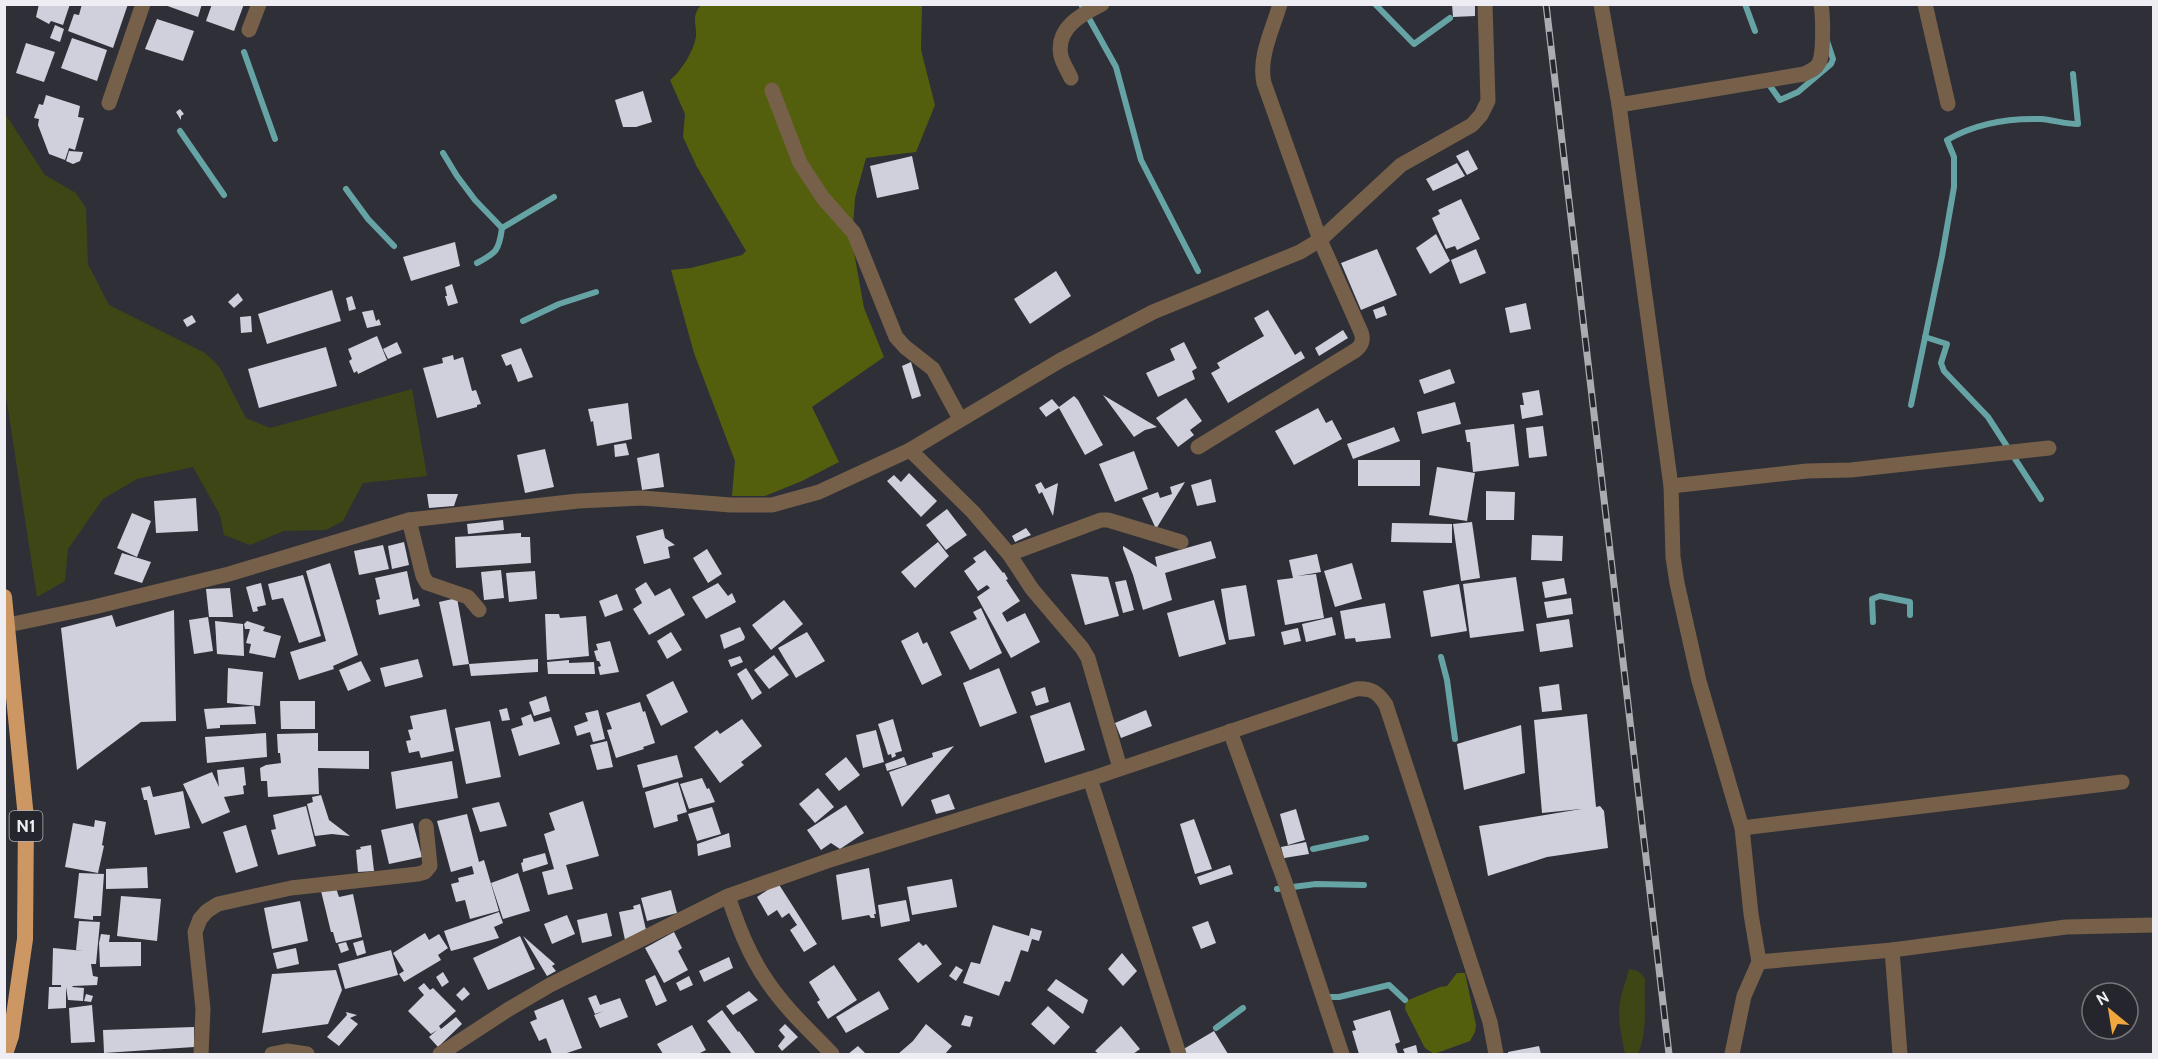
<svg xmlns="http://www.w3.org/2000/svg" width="2158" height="1059" font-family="Cabin,sans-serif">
<rect width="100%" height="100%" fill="#2f2f38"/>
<g fill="#3e4615">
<path d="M4,112L45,175L76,193L86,208L88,264L109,305L205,353L219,366L246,418L270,428L412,389L427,476L363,483L343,521L326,530L284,531L250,545L224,535L220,515L193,467L137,479L103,499L68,549L65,581L37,597L5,390Z"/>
<path d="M1629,969L1638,971L1645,978C1644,1003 1648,1031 1638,1054H1625C1622,1037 1616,1015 1621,997C1623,987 1627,979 1629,969Z"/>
</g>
<g fill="#545f0d">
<path d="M701,5H922L921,50L935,105L916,152L866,158L855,198L852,241L864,308L884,357L812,407L839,462L802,481L765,496H732L735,461L694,353L671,270L691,268L742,255L746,251L697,167L683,137L685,114L670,80C681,72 698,45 696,31C695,20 693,14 701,5Z"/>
<path d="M1457,973H1465L1476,1025L1475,1032L1470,1041L1434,1054L1425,1048L1405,1009L1406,1001L1440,987L1447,986Z"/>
</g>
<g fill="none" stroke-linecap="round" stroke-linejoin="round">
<g stroke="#66a3a5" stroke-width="6">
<path d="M1081,4L1116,67L1141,160L1198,271"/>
<path d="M1375,4L1414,44L1450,18"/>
<path d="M1745,4L1755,31"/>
<path d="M244,52L275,139"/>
<path d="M1768,83L1780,100L1798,92L1831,64L1833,59L1827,41"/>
<path d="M180,131L224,195"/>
<path d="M443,153L457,176L475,200L502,228C499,251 496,253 477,263"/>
<path d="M346,189L368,219L394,246"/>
<path d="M502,228L554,197"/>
<path d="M523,321L559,304L596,292"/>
<path d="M1925,337L1947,344L1941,363L1944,371L1988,417L2041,499"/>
<path d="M1911,405L1942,256L1954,187V157L1947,140C1976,123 2007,118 2041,119C2053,120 2066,124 2078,124L2073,74"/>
<path d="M1873,622L1872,599L1880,596L1910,602V615"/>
<path d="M1441,657L1447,680L1455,739"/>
<path d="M1313,849L1366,838"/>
<path d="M1277,889L1316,884L1364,885"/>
<path d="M1324,997H1339L1389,985L1405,1000"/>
<path d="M1216,1028L1243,1008"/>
</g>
</g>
<g fill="#d0d0dc">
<path d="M39,4H70L63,25L51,21L49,24L36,17Z"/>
<path d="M82,4H128L113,48L68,31L74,14L79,15Z"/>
<path d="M162,4H202L198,17Z"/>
<path d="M212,4H244L234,31L206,21Z"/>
<path d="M1452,4H1475V16L1453,17Z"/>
<path d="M157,19L194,31L183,61L145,49Z"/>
<path d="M55,25L64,29L60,42L50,38Z"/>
<path d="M72,38L107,50L97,81L61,68Z"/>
<path d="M26,43L55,52L44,82L16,73Z"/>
<path d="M643,91L652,122L636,127H623L615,100Z"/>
<path d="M46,95L80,106L78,117L84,118L75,150L69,148L65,160L49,154L38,125L39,119L34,118L39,104L43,105Z"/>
<path d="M180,109L184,114L181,116V120L176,112Z"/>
<path d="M1468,150L1478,169L1467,175L1456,156Z"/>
<path d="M69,151L83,152L80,161L73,164L66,161Z"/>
<path d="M912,156L919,189L877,198L870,166Z"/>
<path d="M1457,163L1465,176L1433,191L1426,179Z"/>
<path d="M1461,199L1480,239L1457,250L1455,246L1446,249L1432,218L1440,214L1438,210Z"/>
<path d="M1436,234L1450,261L1430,274L1416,248Z"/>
<path d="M455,242L460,266L411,281L403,257Z"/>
<path d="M1377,249L1397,295L1361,310L1341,263Z"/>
<path d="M1476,249L1486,273L1460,284L1451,260Z"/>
<path d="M1056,271L1071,296L1030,324L1014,299Z"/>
<path d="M452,284L458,303L448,306L445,296H447L445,287Z"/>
<path d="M332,290L341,321L267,344L258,314Z"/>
<path d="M238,293L243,300L234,308L228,302Z"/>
<path d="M352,296L356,309L349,311L346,298Z"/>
<path d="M1526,303L1531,329L1510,333L1505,308Z"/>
<path d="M1384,306L1387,315L1376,319L1373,310Z"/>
<path d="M373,310L376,321L379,319L381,325L367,328L362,312Z"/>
<path d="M1268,310L1295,355L1301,351L1305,358L1228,403L1211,373L1220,368L1217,363L1264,336L1254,318Z"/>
<path d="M192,315L196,322L187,327L183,320Z"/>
<path d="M251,316L252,332L241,333L240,317Z"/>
<path d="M1343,330L1348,338L1319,356L1315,348Z"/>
<path d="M377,336L387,360L358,374L357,371L354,373L349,361L352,359L348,349Z"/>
<path d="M397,342L402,353L388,359L383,349Z"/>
<path d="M1184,342L1197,368L1192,371L1195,379L1158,397L1146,373L1175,360L1170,349Z"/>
<path d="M326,347L337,386L259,408L248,369Z"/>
<path d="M521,348L533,377L518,382L511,364L506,366L501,355Z"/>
<path d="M453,355L454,360L463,357L472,391L476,390L481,404L477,405V407L437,418L423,368L443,363L442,358Z"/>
<path d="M911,362L921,396L912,399L902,366Z"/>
<path d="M1450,369L1455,383L1424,394L1419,380Z"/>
<path d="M1539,390L1543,415L1522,419L1520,405H1524L1522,393Z"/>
<path d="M1103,395L1157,427L1145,430L1134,437Z"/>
<path d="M1074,396L1078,400L1103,445L1085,455L1059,408L1046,417L1039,408L1052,399L1059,407Z"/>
<path d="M1186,398L1202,421L1190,430L1194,435L1178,447L1156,418Z"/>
<path d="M1455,402L1461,424L1422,434L1417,412Z"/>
<path d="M628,403L632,439L597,446L593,421L591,422L588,409Z"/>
<path d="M1318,408L1326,423L1332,420L1342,439L1294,465L1275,431Z"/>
<path d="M1514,424L1519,466L1473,472L1470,442H1467L1465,430Z"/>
<path d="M1543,426L1547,456L1529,458L1526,428Z"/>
<path d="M1394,427L1400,441L1353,459L1347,444Z"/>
<path d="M626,443L629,455L615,457L614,445Z"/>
<path d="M545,449L554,487L525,493L517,455Z"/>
<path d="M1134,451L1148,489L1115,502L1099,464Z"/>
<path d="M659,453L664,487L642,490L637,458Z"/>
<rect x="1358" y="460" width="62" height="26"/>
<path d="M1437,467L1475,473L1467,521L1429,515Z"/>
<path d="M909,473L937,501L921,517L887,481L894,475L901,482Z"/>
<path d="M1211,479L1216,502L1197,506L1191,485Z"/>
<path d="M1041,482L1045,489L1058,483L1053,516L1042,492L1039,494L1035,485Z"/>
<path d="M1185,482L1156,529L1142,498L1158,492L1160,498L1172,494L1170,487Z"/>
<path d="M1486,491L1515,492L1514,520H1486Z"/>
<path d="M427,494H458L454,506L429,508Z"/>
<path d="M196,498L198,531L156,533L154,501Z"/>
<path d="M947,509L967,535L946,550L926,525Z"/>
<path d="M132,513L151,521L137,557L117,548Z"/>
<path d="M503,520L504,530L468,534L467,524Z"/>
<path d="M1472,522L1480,578L1461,581L1453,524Z"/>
<path d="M1392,523L1452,524V543L1391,542Z"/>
<path d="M1026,528L1031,535L1015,542L1012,536Z"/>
<path d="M663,529L665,538L675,545L668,547L670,558L644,564L636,536Z"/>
<path d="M521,533V537H530L531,563L456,568L455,537Z"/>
<path d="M1532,535L1563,536L1562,561L1531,560Z"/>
<path d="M1211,541L1216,558L1165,573L1172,600L1143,610L1133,575L1123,549V546L1157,567L1155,557Z"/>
<path d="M404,542L409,565L392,569L388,546Z"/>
<path d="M938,542L949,556L915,588L901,572Z"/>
<path d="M383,545L389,569L359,575L354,551Z"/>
<path d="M707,549L722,574L708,583L693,558Z"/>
<path d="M985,550L1003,573L1004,572L1008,579L1006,580L1020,601L1002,613L1007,622L1025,613L1040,642L1011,658L977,597L990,588L987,585L978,591L964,571L976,562L973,558Z"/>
<path d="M122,553L151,562L142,583L114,574Z"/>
<path d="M1317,554L1321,572L1297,576L1316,574L1324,618L1285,625L1277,580L1293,578L1289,560Z"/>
<path d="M330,563L358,655L333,666L334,669L299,680L290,652L326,641L306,571Z"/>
<path d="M1352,563L1362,599L1335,607L1324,571Z"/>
<path d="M501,570L504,598L484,600L481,572Z"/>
<path d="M407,571L413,600L418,598L420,606L379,615L376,600L380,599L375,578Z"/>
<path d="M535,571L537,599L509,602L506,573Z"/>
<path d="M1071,574L1108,577L1119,616L1085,625Z"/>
<path d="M303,575L321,636L299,643L283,598L272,600L268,584Z"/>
<path d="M1516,577L1524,631L1470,638L1463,584Z"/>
<path d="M1564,578L1567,594L1545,598L1542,582Z"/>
<path d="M1126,580L1134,610L1123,613L1115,582Z"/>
<path d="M646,582L655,596L670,588L685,615L649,635L633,609L642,603L635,589Z"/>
<path d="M261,583L266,605L257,607L258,611L253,612L246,587Z"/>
<path d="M718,583L728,596L732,593L736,602L706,619L692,597Z"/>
<path d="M1459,584L1467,631L1431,637L1423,591Z"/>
<path d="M1246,585L1255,636L1229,640L1221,589Z"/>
<path d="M230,588L233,617H209L206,589Z"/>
<path d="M617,594L623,610L605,617L599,601Z"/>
<path d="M457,598L469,664L453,666L439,602Z"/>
<path d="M1571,598L1573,614L1547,618L1544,602Z"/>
<path d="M784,600L803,624L771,650L752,625Z"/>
<path d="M1214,600L1226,644L1179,657L1167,613Z"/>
<path d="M1385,603L1391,638L1356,642L1355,638L1345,639L1340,611Z"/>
<path d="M981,608L1002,653L970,670L950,632L977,619L973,612Z"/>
<path d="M174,610L176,721L141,722L77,770L61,628L112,615L116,627Z"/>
<path d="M545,614H559L560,618L586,616L589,656L547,660Z"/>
<path d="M208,617L213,651L194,654L189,620Z"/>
<path d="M1332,617L1336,635L1306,642L1302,624Z"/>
<path d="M1569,619L1573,647L1540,652L1536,624Z"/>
<path d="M215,621L243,624L244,656L217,654Z"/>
<path d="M247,621L265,627L263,631L281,636L275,658L249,653L251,644L246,643L250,629H245L244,624Z"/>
<path d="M740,627L745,637L744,640L724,649L720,635Z"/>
<path d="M1298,628L1301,641L1284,645L1281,632Z"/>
<path d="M671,632L682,650L667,659L657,641Z"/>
<path d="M807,632L825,661L796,678L778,648Z"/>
<path d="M918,632L923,644L927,642L942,675L922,685L901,641Z"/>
<path d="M610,641L619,672L600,675L598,667L601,666L599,661H597L594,651L598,650L596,644Z"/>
<path d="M774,655L789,675L769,689L754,670Z"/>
<path d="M740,656L743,662L731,667L728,660Z"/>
<path d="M418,659L423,677L385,687L380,668Z"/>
<path d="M538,659V672L471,676L469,664Z"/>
<path d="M569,660V663L594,662L595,674H548L547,662Z"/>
<path d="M361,661L371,681L348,691L339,670Z"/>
<path d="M228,668L263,672L260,706L227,703Z"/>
<path d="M746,668L762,693L752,700L737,674Z"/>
<path d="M999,668L1017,713L980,727L963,683Z"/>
<path d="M673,681L688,712L661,726L646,695Z"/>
<path d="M1559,684L1562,710L1542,712L1539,687Z"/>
<path d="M1045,687L1049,702L1036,706L1031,692Z"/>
<path d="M546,696L550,711L534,716L529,702Z"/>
<path d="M280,701H315V729H281Z"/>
<path d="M640,702L643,712L645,711L655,743L643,747L644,749L616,758L607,730L612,729L606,713Z"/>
<path d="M1070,702L1085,750L1045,763L1030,716Z"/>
<path d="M254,706L256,724L220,725V728L207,729L204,709Z"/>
<path d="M507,708L510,720L502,721L499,710Z"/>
<path d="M446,709L454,751L421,758L419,751L409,753L406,741L411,740L408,730L413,729L410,716Z"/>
<path d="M598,710L605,739L593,742L590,732L577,736L574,726L588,721L585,713Z"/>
<path d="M1146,710L1152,726L1121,738L1115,723Z"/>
<path d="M531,714L534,722L551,717L560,744L519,756L511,729L523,725L521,718Z"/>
<path d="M1587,714L1596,807L1600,806L1604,811L1608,848L1547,857L1488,876L1479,826L1581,809L1542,813L1534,720Z"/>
<path d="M742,719L762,746L741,762L744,765L720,783L694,747L717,730L720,734Z"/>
<path d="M893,719L902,751L895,753L896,756L892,758L891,754L888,755L878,724Z"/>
<path d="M490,721L501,777L466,784L455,728Z"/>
<path d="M1521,725L1525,773L1464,790L1457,744Z"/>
<path d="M876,730L884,762L863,768L856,735Z"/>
<path d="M266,733L267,757L207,763L205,737Z"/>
<path d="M318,733V751H369V769L318,768L319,794L268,797L267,781H261L260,768L266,765L281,763L280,753H278L277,734Z"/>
<path d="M607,741L613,767L597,770L590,745Z"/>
<path d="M954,746L902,807L889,772L933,757L932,753Z"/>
<path d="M677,755L683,777L643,788L637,765Z"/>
<path d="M846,757L860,775L839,791L825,774Z"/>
<path d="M904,757L907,765L887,771L885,764Z"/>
<path d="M452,761L458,798L396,809L391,772Z"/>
<path d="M244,767L246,785L243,786L244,794L224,797L230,812L202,824L183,784L212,772L219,787L217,770Z"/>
<path d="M702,778L707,789L709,788L715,802L689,809L680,784Z"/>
<path d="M678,782L687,812L677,815L678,821L654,828L645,792Z"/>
<path d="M150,786L153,797L183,791L190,828L155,835L147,800H144L141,788Z"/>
<path d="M818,788L834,807L815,823L799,804Z"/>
<path d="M949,794L955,809L936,814L931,800Z"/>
<path d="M321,795L329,820L350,836L332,834L315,836L307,804L313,802L312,797Z"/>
<path d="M583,801L599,856L566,865L573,889L548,895L542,872L554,869L544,834L555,830L549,813Z"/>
<path d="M499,802L507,826L480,832L472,808Z"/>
<path d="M846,805L864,833L840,849L831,843L821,850L807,830Z"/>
<path d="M306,806L316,846L278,855L271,830L276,829L273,815Z"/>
<path d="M712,807L721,834L697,841L688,814Z"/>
<path d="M1296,809L1305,840L1288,845L1280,814Z"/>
<path d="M467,814L479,862L484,860L499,911L470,919L465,900L456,902L451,884L459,882L458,878L474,874L472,866L451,872L437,821Z"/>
<path d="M1194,819L1212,869L1195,874L1180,824Z"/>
<path d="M95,820L106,822L102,845L104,846L98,873L65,867L73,823L94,827Z"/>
<path d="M413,823L422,857L389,864L381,830Z"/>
<path d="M246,825L258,866L236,873L223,832Z"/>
<path d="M729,833L731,847L698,856L697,844Z"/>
<path d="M1306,842L1309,854L1284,858L1281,847Z"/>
<path d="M371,845L374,871L358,872L356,850L361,849L360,847Z"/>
<path d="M545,853L548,864L523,872L521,863L523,862V859Z"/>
<path d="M1230,865L1233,874L1200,885L1197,877Z"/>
<path d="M147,867L148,888L106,889V869Z"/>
<path d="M869,868L876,914H874L875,918H871L869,915L842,920L836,875Z"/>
<path d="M79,873L104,874L101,916H93V920L74,918Z"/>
<path d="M518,873L530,911L503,919L491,883Z"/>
<path d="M952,879L957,907L912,915L907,887Z"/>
<path d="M778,883L817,944L804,952L790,930L797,925L789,913L782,918L777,910L768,916L757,897Z"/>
<path d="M336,888L339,897L353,894L362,937L336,943L333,932H331L321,891Z"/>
<path d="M671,890L677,913L647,921L641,898Z"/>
<path d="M121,896L161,899L157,941L117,936Z"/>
<path d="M906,900L910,921L881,927L878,905Z"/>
<path d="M300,901L308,941L272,949L264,908Z"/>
<path d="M640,904L647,934L625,940L619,912L634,909L633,906Z"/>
<path d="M499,912L503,923L494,927L499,938L451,951L444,931Z"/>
<path d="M607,913L612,936L582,943L577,920Z"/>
<path d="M567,915L575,934L552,944L544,924Z"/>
<path d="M79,921L100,922L96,964H91L93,976L98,977L97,985L73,986L72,987L84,988L83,1001L68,1000L66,987V1008L48,1009L49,987H61V985H52L53,948L84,951L76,950Z"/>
<path d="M1208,921L1216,943L1201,949L1192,927Z"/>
<path d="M993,925L1029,936L1031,928L1042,931L1039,941L1032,939L1028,952L1021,950L1010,982L1005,981L999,996L963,983L971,962L980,964Z"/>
<path d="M674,932L682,948L678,951L688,970L664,983L645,948Z"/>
<path d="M425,933L429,940L439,934L448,948L438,955L441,960L404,982L399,974L404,971L393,953Z"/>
<path d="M101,934L110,935L109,942H141V966L100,967L99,943Z"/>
<path d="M520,936L535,969L488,990L473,958Z"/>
<path d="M523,936L555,964L552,966L556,971L547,976Z"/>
<path d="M363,940L366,953L357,956L353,943Z"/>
<path d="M346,942L349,950L341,953L338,944Z"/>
<path d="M919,942L923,946L926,944L942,964L918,983L898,959Z"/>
<path d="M296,948L299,964L277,969L273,953Z"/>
<path d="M391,950L398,975L345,989L338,964Z"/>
<path d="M1122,953L1137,971L1123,986L1108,969Z"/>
<path d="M729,957L733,968L704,982L699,971Z"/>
<path d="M834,965L857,1000L828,1019L817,1002L820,1000L809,982Z"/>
<path d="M956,966L963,970L956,981L949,976Z"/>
<path d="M336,970L342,990L328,1024L262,1033L272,974Z"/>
<path d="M443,972L449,982L442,987L436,977Z"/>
<path d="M655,975L667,1001L656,1006L645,980Z"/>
<path d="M689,976L693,985L680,991L676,983Z"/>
<path d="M1056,979L1088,1000L1083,1014L1047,990Z"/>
<path d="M424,983L430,990L433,988L456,1011L439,1026L441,1029L456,1017L462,1024L438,1047L429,1037L437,1030L431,1034L408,1011L424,995L418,988Z"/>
<path d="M464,987L470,994L462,1001L456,995Z"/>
<path d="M749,991L758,1000L733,1015L726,1006Z"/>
<path d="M879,991L889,1009L846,1033L836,1017Z"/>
<path d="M86,994L93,996L91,1002L84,1001Z"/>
<path d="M596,995L600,1005L620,998L628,1017L600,1028L594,1015L604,1011L595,1014L588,998Z"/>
<path d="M563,999L582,1048L564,1054H552L546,1038L539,1041L530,1022L537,1019L534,1011Z"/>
<path d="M92,1005L95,1042L71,1043L69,1008Z"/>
<path d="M1048,1006L1070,1027L1054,1045L1031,1024Z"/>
<path d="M722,1010L738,1032L739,1031L756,1054H732L707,1021Z"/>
<path d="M1390,1010L1400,1042L1395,1044L1398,1054H1359L1352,1031L1356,1030L1353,1021Z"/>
<path d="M346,1012L357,1015L350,1018L358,1024L339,1046L327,1037L347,1015Z"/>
<path d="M965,1015L973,1017L970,1027L961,1025Z"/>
<path d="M785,1024L798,1037L782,1051L778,1046L785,1037L779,1030Z"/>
<path d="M926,1024L952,1046L945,1054H898L913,1041Z"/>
<path d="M692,1025L706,1050L698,1054H663L657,1044Z"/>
<path d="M1121,1026L1140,1049L1133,1054H1099L1095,1051Z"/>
<path d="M194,1027V1047L104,1053L103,1030Z"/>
<path d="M1214,1031L1228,1054H1185L1182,1050Z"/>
<path d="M1416,1045L1418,1054H1405L1403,1049Z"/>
<path d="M858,1046L866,1054H848Z"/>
<path d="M1539,1046L1541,1054H1508V1052Z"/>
</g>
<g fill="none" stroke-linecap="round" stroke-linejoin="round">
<g stroke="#776049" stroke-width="15">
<path d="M1601,4L1619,105L1671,486L1673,557L1677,583L1699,681L1742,828L1751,914L1759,962L1744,996L1732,1054"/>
<path d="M1925,4L1948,104"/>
<path d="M249,30L259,4"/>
<path d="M1071,78C1068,71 1063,64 1061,56C1055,28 1082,14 1102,4"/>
<path d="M772,90L800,163L823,198L854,233L896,337L905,347L933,369L960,419"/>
<path d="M109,103L143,4"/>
<path d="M1619,105L1804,74C1810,71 1816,69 1819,63C1824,53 1823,16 1821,4"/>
<path d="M1198,447L1356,350C1362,345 1364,340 1361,332L1320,240L1264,83C1258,57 1273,29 1280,4"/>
<path d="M910,450L973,512L1009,554L1032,589L1082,648L1088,658L1120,768"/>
<path d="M1671,486L1807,471L1851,470L2049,448"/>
<path d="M409,520L423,576L427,583L468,597L479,610"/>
<path d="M1009,554L1101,520H1108L1181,542"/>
<path d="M8,625L94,607L229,574L409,520L578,501L642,498L731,505H772L819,492L910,450L1061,360L1153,312L1300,252L1320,240L1401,165L1472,125L1481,115L1488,101L1485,4"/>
<path d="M1230,731L1285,882L1342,1054"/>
<path d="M1090,779L1179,1054"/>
<path d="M1742,828L2122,782"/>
<path d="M728,896C738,926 749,955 767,981C785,1008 810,1031 832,1054"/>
<path d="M1892,950L1900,1054"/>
<path d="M1759,962L1892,950L2066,927L2154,925"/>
<path d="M201,1054L203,1009L195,932L200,919L207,911L218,904L291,888L418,874L425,872L430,866L426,826"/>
<path d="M272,1054L287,1051L307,1054"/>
<path d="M440,1054L509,1009L550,985L728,896L833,859L1090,779L1356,689C1371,688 1378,692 1386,705L1490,1022L1496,1054"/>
</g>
<path stroke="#cc9763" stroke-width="16" d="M4,597L26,818L25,939L11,1036L5,1054"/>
<defs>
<path id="rail" d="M1546,4L1669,1054"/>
</defs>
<use href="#rail" stroke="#ababb2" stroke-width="7"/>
<use href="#rail" stroke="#25252d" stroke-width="4.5" stroke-dasharray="14" stroke-linecap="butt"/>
</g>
<g text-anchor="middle" stroke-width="6" stroke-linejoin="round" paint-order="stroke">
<rect fill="#25252d" stroke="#b1b1b8" stroke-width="1.5" x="9.5" y="811" width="33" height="30" rx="4.5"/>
<g font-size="18" font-weight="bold" fill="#ededf3">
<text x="26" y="832">N1</text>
</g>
</g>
<rect width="2158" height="1059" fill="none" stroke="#ededf3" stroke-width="12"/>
<g transform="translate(2110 1011) rotate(330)"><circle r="28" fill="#25252d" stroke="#75757c" stroke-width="1.5"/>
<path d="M0-4.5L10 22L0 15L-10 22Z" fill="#efa73e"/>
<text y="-9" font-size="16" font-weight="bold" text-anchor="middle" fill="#ededf3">N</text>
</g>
</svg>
